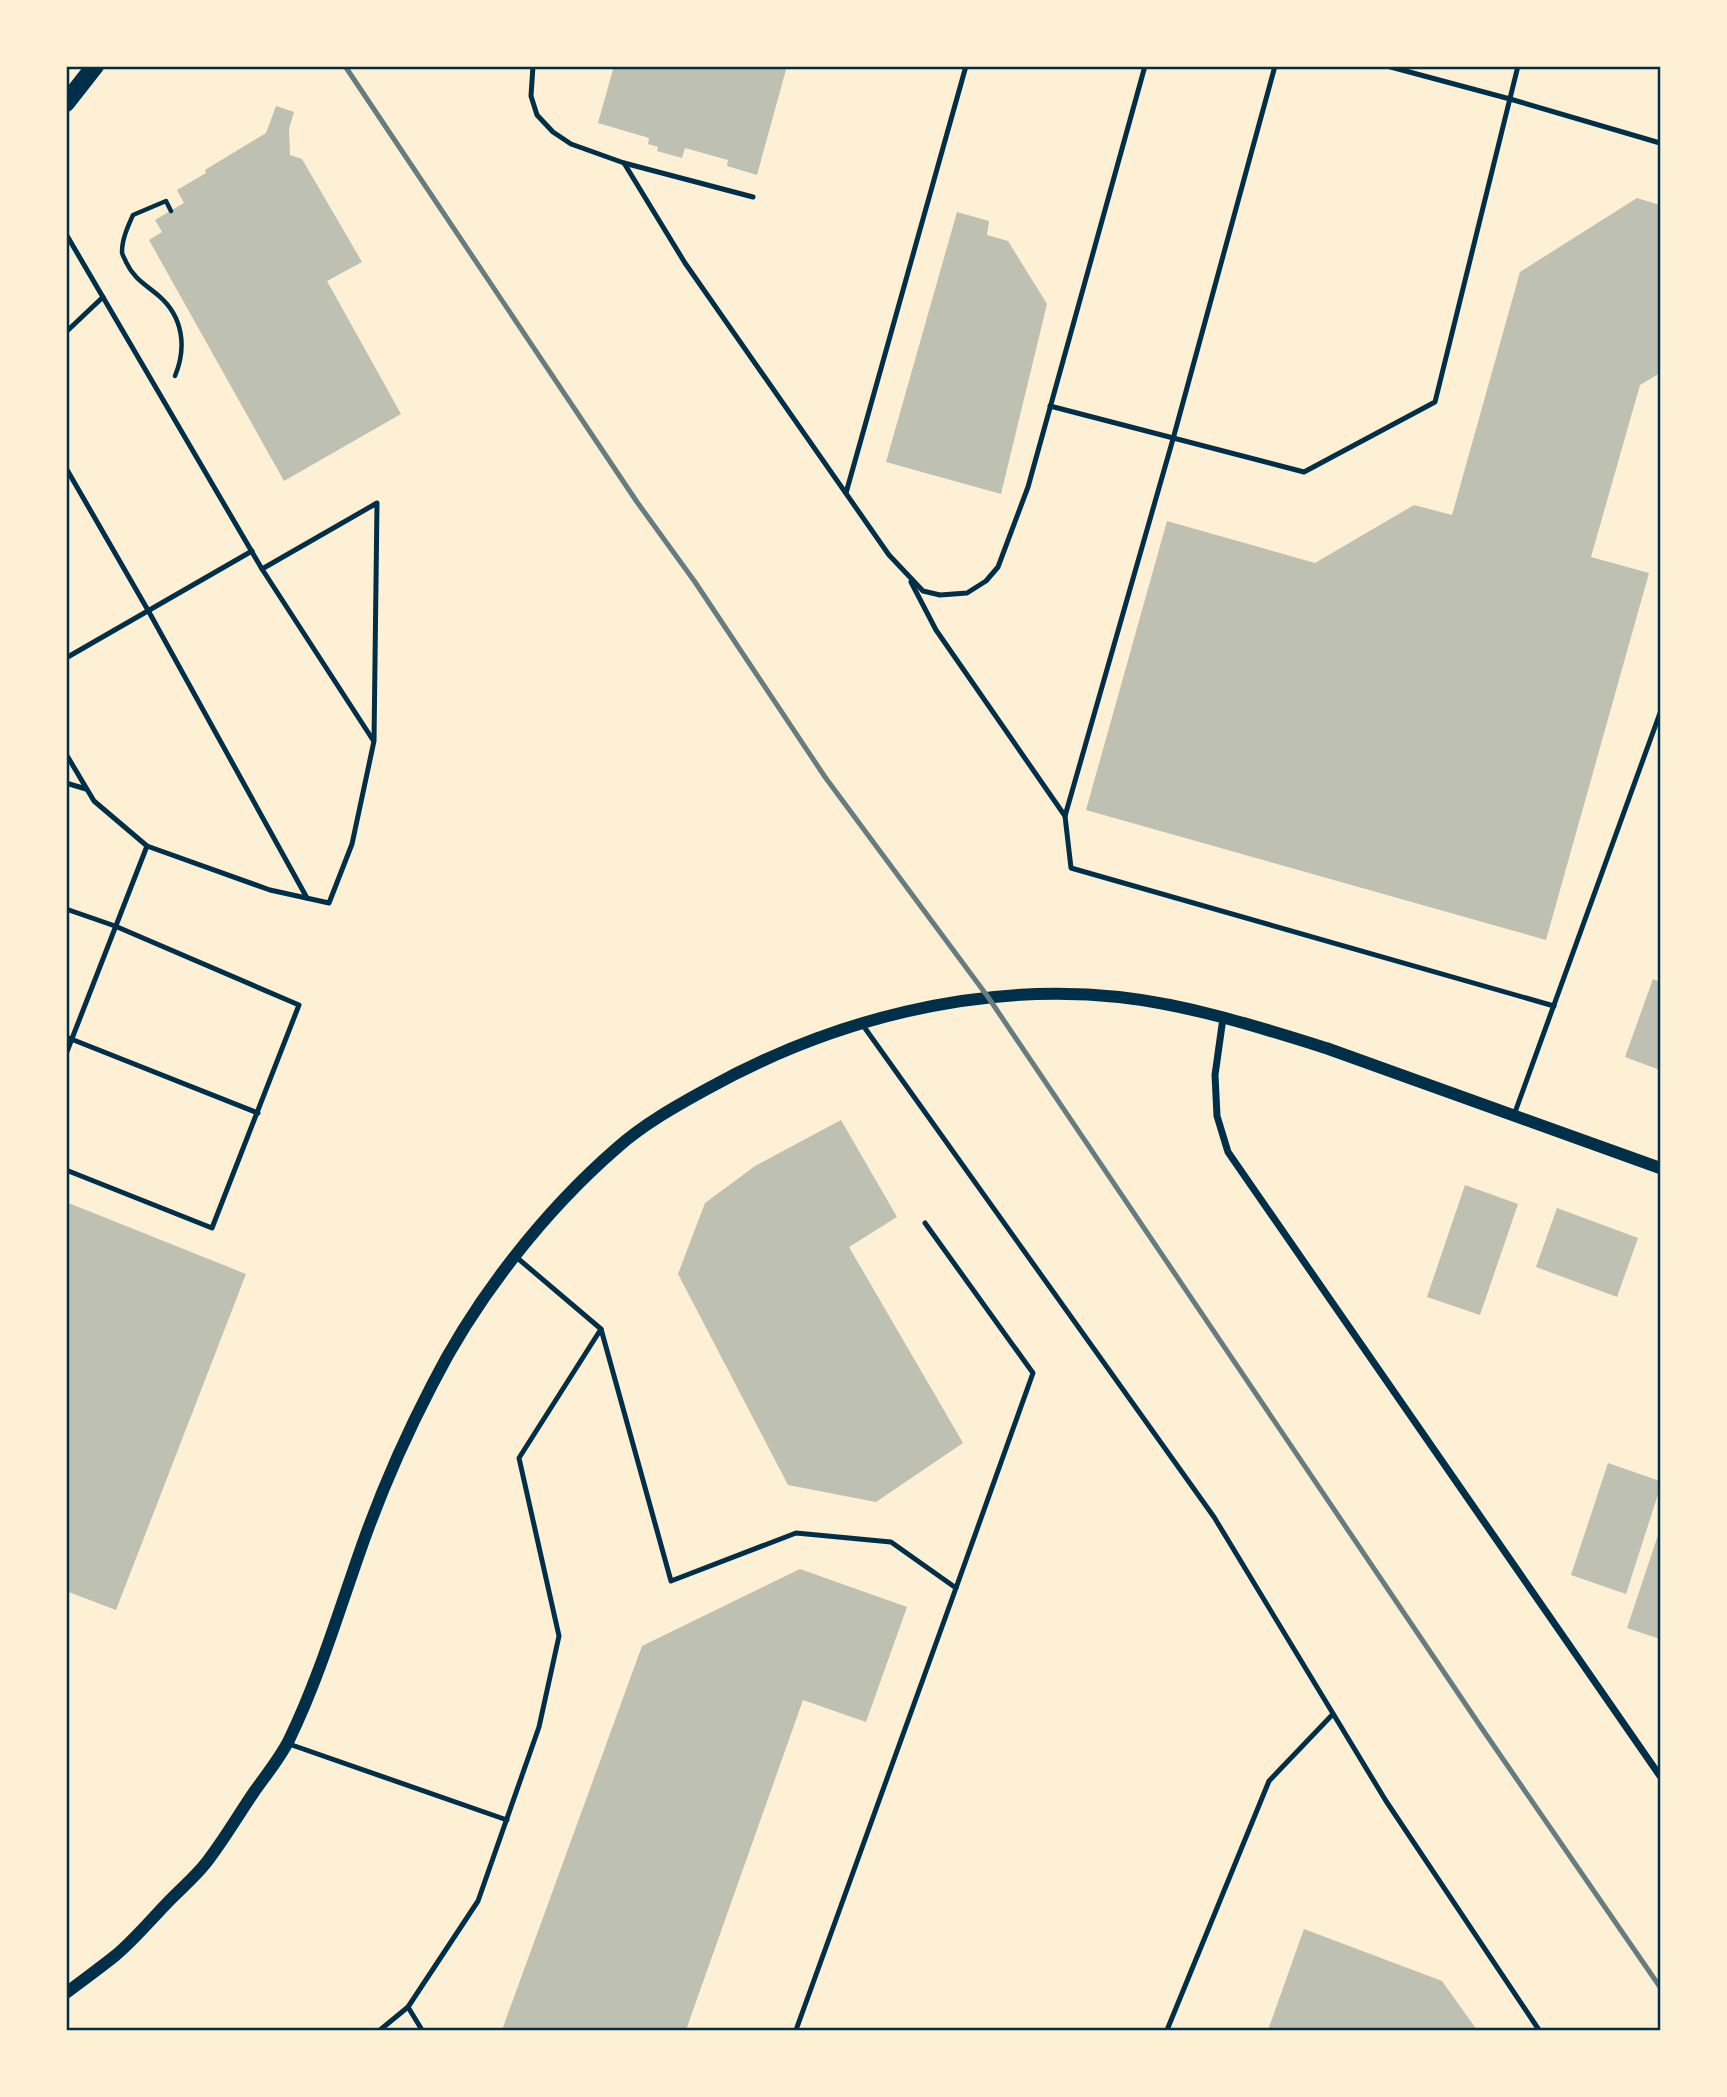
<svg xmlns="http://www.w3.org/2000/svg" width="1727" height="2097" font-family="Georgia,serif">
<rect width="100%" height="100%" fill="#fdf0d5"/>
<g fill="#bec0b2">
<path d="M614,66H787L757,175L727,166L728,160L685,148L682,158L657,151L658,147L648,144L649,138L598,123Z"/>
<path d="M276,106L294,112L289,129L290,155L302,159L362,262L327,281L401,414L284,481L149,240L162,232L155,220L184,203L177,190L206,173L205,170L266,133Z"/>
<path d="M1637,198L1660,205V373L1640,385L1591,557L1649,573L1546,940L1086,810L1167,521L1315,563L1414,505L1452,515L1520,272Z"/>
<path d="M957,212L989,221L987,235L1008,241L1047,304L1001,494L886,462Z"/>
<path d="M1653,979L1660,982V1070L1625,1057Z"/>
<path d="M841,1120L897,1217L849,1247L963,1443L876,1502L788,1485L678,1274L705,1203L755,1166Z"/>
<path d="M1465,1185L1518,1204L1480,1315L1427,1297Z"/>
<path d="M66,1202L246,1274L116,1610L66,1591Z"/>
<path d="M1557,1208L1638,1238L1617,1297L1536,1267Z"/>
<path d="M1608,1463L1660,1481V1488L1626,1594L1571,1575Z"/>
<path d="M1660,1529V1639L1627,1628Z"/>
<path d="M800,1569L907,1607L866,1722L803,1700L686,2030H502L642,1646Z"/>
<path d="M1304,1929L1442,1981L1477,2030H1268Z"/>
</g>
<g fill="none" stroke-linecap="round" stroke-linejoin="round">
<path stroke="#003049" stroke-width="4.5" d="M171,211L166,201L133,215C128,226 122,239 122,252C122,255 125,259 126,262C134,279 145,284 159,296C183,317 187,347 175,376"/>
<g stroke="#003049" stroke-width="5">
<path d="M533,66L531,96L537,115L553,132L571,144L624,163L685,263L889,555L923,591L940,595L967,593L986,581L998,567L1028,487L1145,66"/>
<path d="M1275,66L1173,439L1065,816L1071,868L1554,1006"/>
<path d="M1387,66L1510,99L1660,143"/>
<path d="M624,163L753,197"/>
<path d="M66,234L262,569L377,503L374,741L352,844L329,903L270,890L147,846L66,1054"/>
<path d="M66,332L103,297"/>
<path d="M1050,406L1304,472L1435,402L1518,66"/>
<path d="M66,468L149,612L307,898"/>
<path d="M846,493L966,66"/>
<path d="M262,569L373,740"/>
<path d="M911,582L936,630L1065,816"/>
<path d="M66,658L252,551"/>
<path d="M66,754L94,801L147,846"/>
<path d="M66,783L86,789"/>
<path d="M66,909L115,926L299,1005L212,1228L66,1170"/>
<path d="M862,1024L1214,1517L1386,1801L1539,2030"/>
<path d="M66,1037L258,1113"/>
<path d="M1514,1115L1660,713"/>
<path d="M925,1223L1033,1373L956,1588"/>
<path d="M515,1256L601,1329"/>
<path d="M289,1744L507,1820"/>
<path d="M408,2007L422,2030"/>
<path d="M380,2030L408,2007L478,1901L539,1727L559,1636L519,1458L601,1329L671,1581L796,1533L891,1542L956,1588L796,2030"/>
<path d="M1167,2030L1269,1781L1333,1714"/>
</g>
<path stroke="#003049" stroke-width="7" d="M1223,1018L1215,1075L1217,1116L1228,1152L1660,1776"/>
<path stroke="#003049" stroke-width="12" d="M66,1993C83,1980 100,1968 116,1955C136,1938 154,1916 172,1898C185,1885 199,1873 209,1859C225,1838 239,1814 254,1792C266,1775 280,1758 289,1740C320,1676 340,1607 364,1540C383,1487 406,1435 432,1385C476,1298 544,1211 618,1147C644,1124 676,1106 707,1089C831,1020 977,982 1119,997C1190,1005 1259,1027 1326,1048L1660,1168"/>
<path stroke="#003049" stroke-width="18" d="M66,103L95,66"/>
<path stroke="#657d81" stroke-width="5" d="M345,66L637,502L695,582L825,777L988,997L1485,1733L1660,1987"/>
</g>
<rect width="1727" height="2097" fill="none" stroke="#fdf0d5" stroke-width="136"/>
<rect x="68" y="68" width="1591" height="1961" fill="none" stroke="#003049" stroke-width="2.5"/>
</svg>
